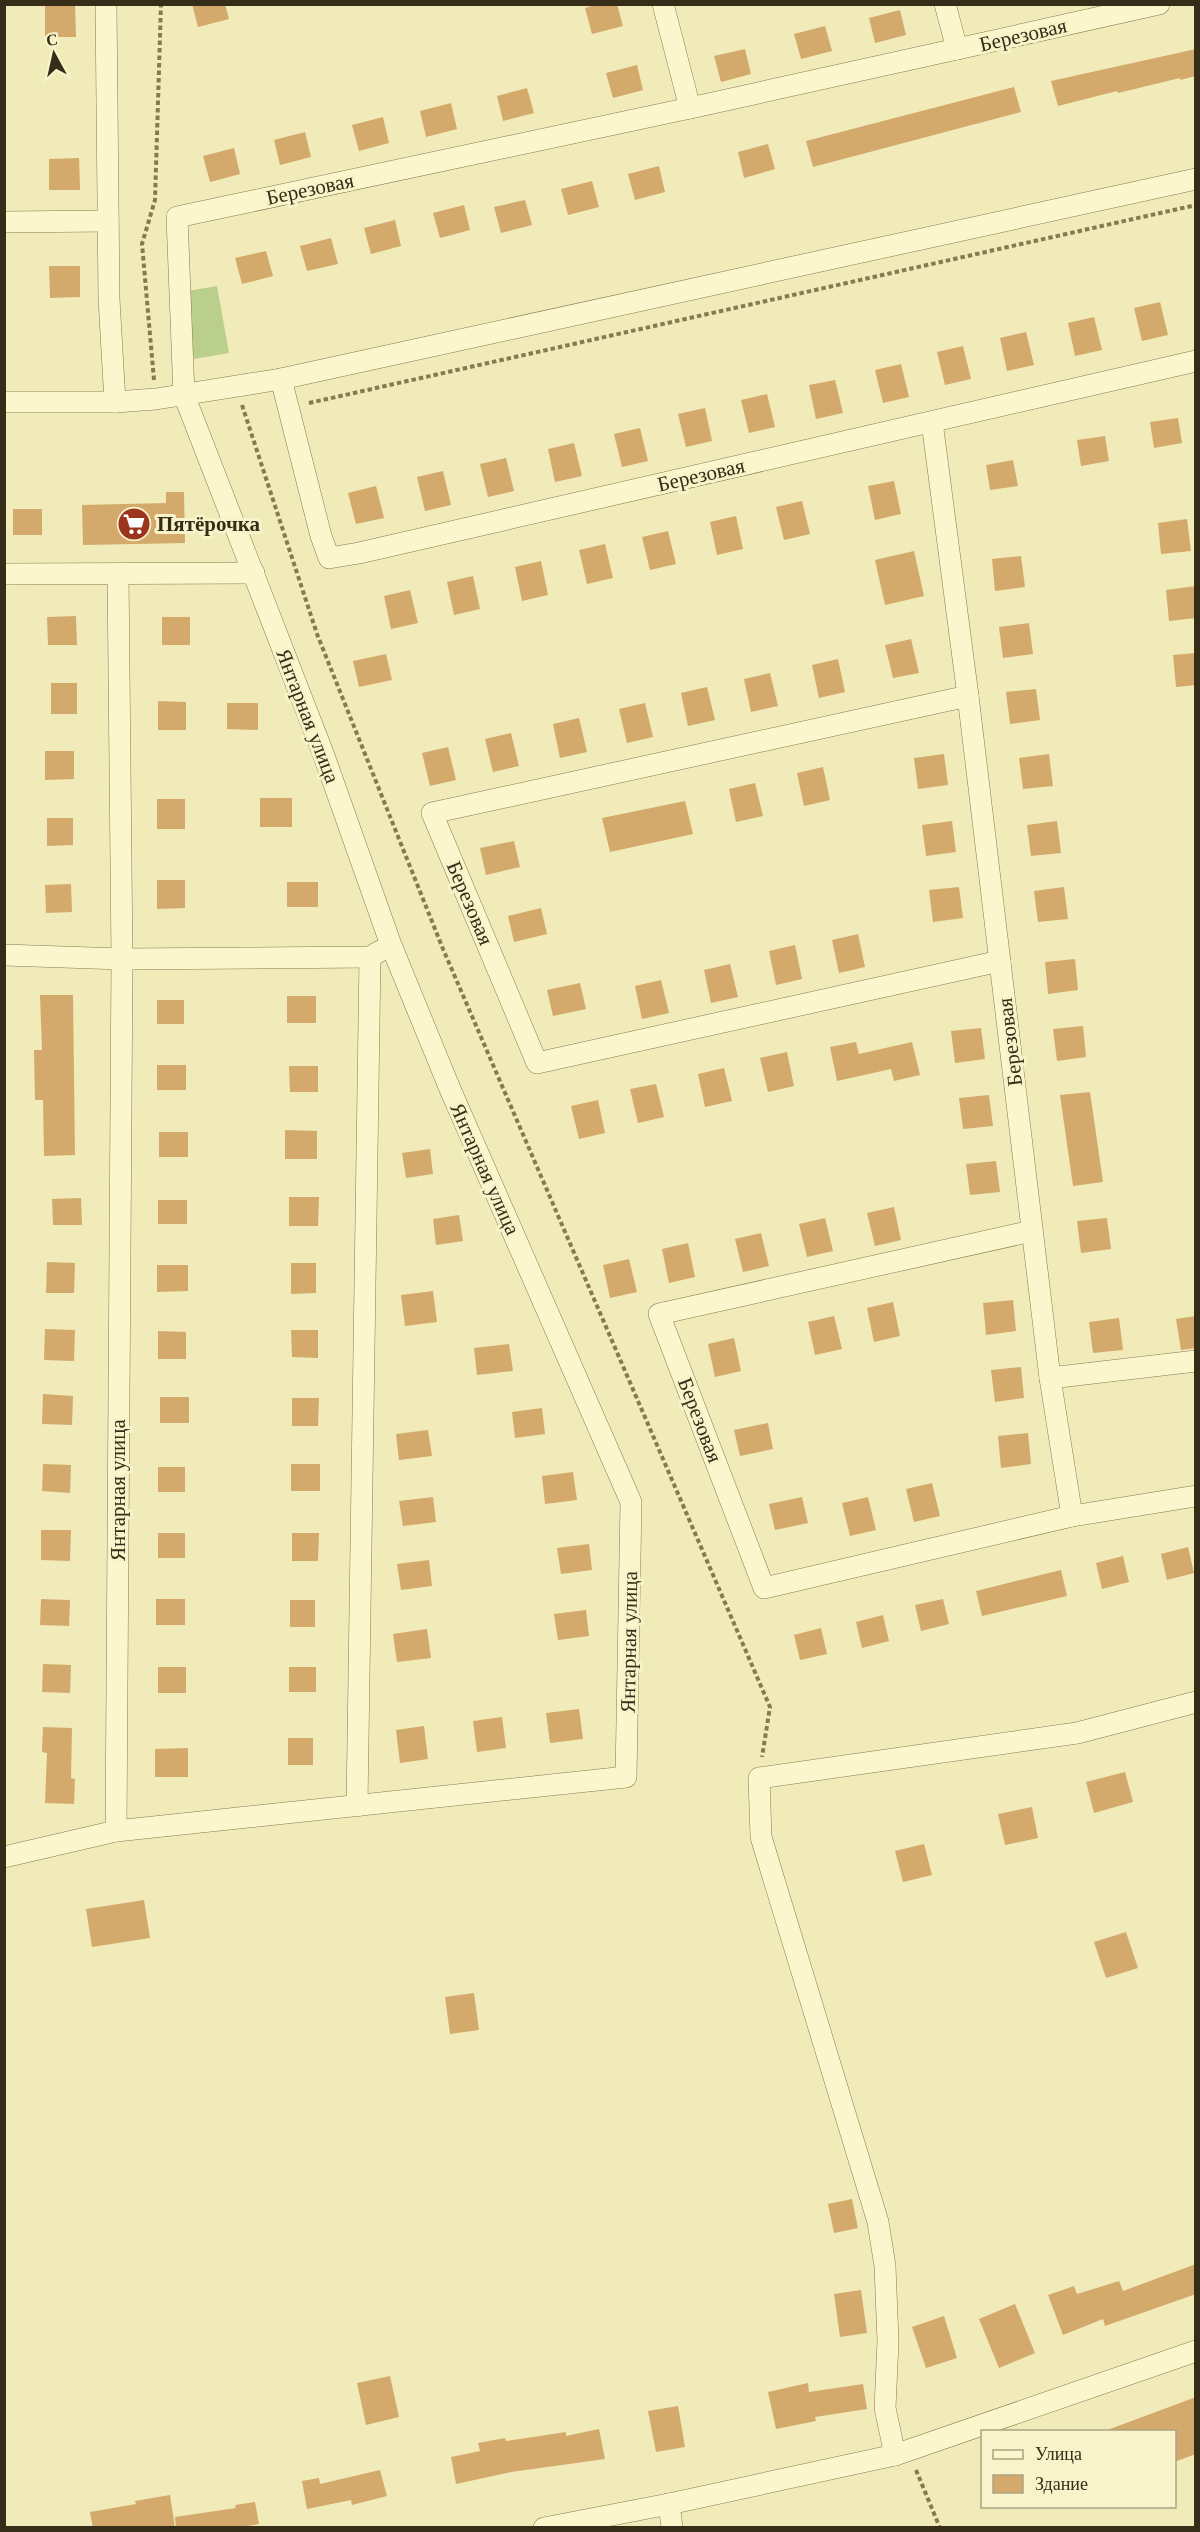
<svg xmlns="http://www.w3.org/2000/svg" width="1200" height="2532" font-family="Georgia,serif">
<rect width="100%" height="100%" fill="#f1ebb9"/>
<path fill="#bbcf8d" d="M217,286L229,353L194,359L182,292Z"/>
<g fill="#d3aa6c">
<path d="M192,4H225L229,19L198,27Z"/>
<path d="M599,4H617L623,26L592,34L585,8Z"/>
<path d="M75,5L76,37H45V6Z"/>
<path d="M900,10L906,35L875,43L869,18Z"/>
<path d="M825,26L832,51L801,59L794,34Z"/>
<path d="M745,49L751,74L721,82L714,56Z"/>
<path d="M1196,49V76L1180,80V78L1118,93L1117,91L1058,106L1051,81Z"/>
<path d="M637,65L643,90L613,98L606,73Z"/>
<path d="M1014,87L1021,112L813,167L806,141Z"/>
<path d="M527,88L534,113L503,121L497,96Z"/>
<path d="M451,103L457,129L426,137L420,111Z"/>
<path d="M383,117L389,143L359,151L352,125Z"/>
<path d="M305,132L311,157L280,165L274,140Z"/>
<path d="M768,144L775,169L744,178L738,152Z"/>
<path d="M234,148L240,174L210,182L203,156Z"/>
<path d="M79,158L80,190H49V159Z"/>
<path d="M659,166L665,192L635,200L628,174Z"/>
<path d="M592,181L599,207L568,215L561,189Z"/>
<path d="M525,200L532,225L501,233L494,207Z"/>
<path d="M464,205L470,230L440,238L433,213Z"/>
<path d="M395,220L401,246L371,254L364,228Z"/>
<path d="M331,238L338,264L307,271L300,246Z"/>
<path d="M266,251L273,276L242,284L235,258Z"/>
<path d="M49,266H80V297L50,298Z"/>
<path d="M1160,302L1168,335L1142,341L1134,308Z"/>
<path d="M1094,317L1102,350L1075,356L1068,323Z"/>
<path d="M1026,332L1034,365L1007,371L1000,338Z"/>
<path d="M963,346L971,379L945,385L937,352Z"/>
<path d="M901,364L909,397L883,403L875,370Z"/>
<path d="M835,380L843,413L816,419L809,385Z"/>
<path d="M767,394L775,427L749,433L741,400Z"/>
<path d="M705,408L712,441L686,447L678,414Z"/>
<path d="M1178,418L1182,443L1154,448L1150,422Z"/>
<path d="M640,428L648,461L622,467L614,434Z"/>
<path d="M1105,436L1109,461L1081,466L1077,440Z"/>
<path d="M574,443L582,476L555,482L548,449Z"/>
<path d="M506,458L514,491L488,497L480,464Z"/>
<path d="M1013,460L1018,486L990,490L986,465Z"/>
<path d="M443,471L451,505L425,511L417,477Z"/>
<path d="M894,481L901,514L875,520L868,486Z"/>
<path d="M376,486L384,518L356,524L348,493Z"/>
<path d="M166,492H184L185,543L83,545L82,505L166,503Z"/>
<path d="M802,501L810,534L784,540L776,507Z"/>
<rect x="13" y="509" width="29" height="26"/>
<path d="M736,516L743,549L717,555L710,522Z"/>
<path d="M1187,519L1191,551L1161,554L1158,523Z"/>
<path d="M668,531L676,564L650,570L642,537Z"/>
<path d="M605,544L613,578L587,584L579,550Z"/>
<path d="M914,551L924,596L885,605L875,560Z"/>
<path d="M1021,556L1025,587L995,591L992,559Z"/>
<path d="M541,561L548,595L522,601L515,567Z"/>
<path d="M473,576L480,609L454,615L447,582Z"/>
<path d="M1196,586V618L1169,621L1166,590Z"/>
<path d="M410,590L418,623L391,629L384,596Z"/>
<path d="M76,616L77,645H48L47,617Z"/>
<rect x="162" y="617" width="28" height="28"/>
<path d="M1029,623L1033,654L1003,658L999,627Z"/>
<path d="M911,639L919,673L893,678L885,645Z"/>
<path d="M1196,653V685L1176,687L1173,655Z"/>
<path d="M386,654L392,680L359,687L353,661Z"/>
<path d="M838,659L845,692L819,698L812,665Z"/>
<path d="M770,673L778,706L751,712L744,679Z"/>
<rect x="51" y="683" width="26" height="31"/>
<path d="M707,687L715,720L688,726L681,693Z"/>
<path d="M1036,689L1040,720L1010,724L1006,692Z"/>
<path d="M158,701L186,702V730H158Z"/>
<path d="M227,703H258V730L227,729Z"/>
<path d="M645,703L653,737L627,743L619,709Z"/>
<path d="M579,718L587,752L560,758L553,724Z"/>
<path d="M511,733L519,766L493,772L485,739Z"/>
<path d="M448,747L456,780L430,786L422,753Z"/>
<path d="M45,751H74V779L45,780Z"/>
<path d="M944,754L948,785L918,789L914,758Z"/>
<path d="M1049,754L1053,786L1023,789L1019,758Z"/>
<path d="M823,767L830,800L804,806L797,773Z"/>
<path d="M755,783L763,816L736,822L729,789Z"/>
<rect x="260" y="798" width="32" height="29"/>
<rect x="157" y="799" width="28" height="30"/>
<path d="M685,801L693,834L610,852L602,818Z"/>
<path d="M47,818H73V845L47,846Z"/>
<path d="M952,821L956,852L926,856L922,825Z"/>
<path d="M1057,821L1061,853L1031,856L1027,825Z"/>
<path d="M514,841L520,867L486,875L480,848Z"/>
<path d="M157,880H185V908L157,909Z"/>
<rect x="287" y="882" width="31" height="25"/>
<path d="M71,884L72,912L46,913L45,885Z"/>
<path d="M959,887L963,918L933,922L929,890Z"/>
<path d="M1064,887L1068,919L1038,922L1034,891Z"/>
<path d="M541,908L547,934L514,942L508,916Z"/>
<path d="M858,934L865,967L839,973L832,940Z"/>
<path d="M795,945L802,979L776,985L769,951Z"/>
<path d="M1075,959L1078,990L1048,994L1045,962Z"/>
<path d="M730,964L738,997L711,1003L704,970Z"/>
<path d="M661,980L669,1013L642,1019L635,986Z"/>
<path d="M580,983L586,1009L553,1016L547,990Z"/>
<path d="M40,995H73L75,1155L44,1156L43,1100H35L34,1050H42Z"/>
<rect x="287" y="996" width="29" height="27"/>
<rect x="157" y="1000" width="27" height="24"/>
<path d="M1083,1026L1086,1057L1057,1061L1053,1029Z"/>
<path d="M981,1028L985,1059L955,1063L951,1031Z"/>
<path d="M856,1042L859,1054L912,1042L920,1075L894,1081L891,1069L837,1081L830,1047Z"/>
<path d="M787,1052L794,1086L768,1092L760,1058Z"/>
<rect x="157" y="1065" width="29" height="25"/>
<path d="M289,1066H318V1092H290Z"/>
<path d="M724,1068L732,1101L705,1107L698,1074Z"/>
<path d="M656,1084L664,1117L638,1123L630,1089Z"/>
<path d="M1090,1092L1103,1182L1073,1186L1060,1095Z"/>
<path d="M989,1095L993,1126L963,1129L959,1098Z"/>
<path d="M598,1100L605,1133L579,1139L571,1106Z"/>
<path d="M285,1130L317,1131V1159H285Z"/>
<rect x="159" y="1132" width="29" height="25"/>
<path d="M430,1149L433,1174L406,1178L402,1153Z"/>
<path d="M996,1161L1000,1192L970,1195L966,1164Z"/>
<path d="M289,1197H319L318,1226H289Z"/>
<path d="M81,1198L82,1225H53L52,1199Z"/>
<rect x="158" y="1200" width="29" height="24"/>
<path d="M894,1207L901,1240L875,1246L867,1213Z"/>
<path d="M459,1215L463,1241L436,1245L433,1219Z"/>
<path d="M825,1218L833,1251L807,1257L799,1224Z"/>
<path d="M1107,1218L1111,1249L1081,1253L1077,1221Z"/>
<path d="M761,1233L769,1266L743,1272L735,1239Z"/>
<path d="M688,1243L695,1277L669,1283L662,1249Z"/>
<path d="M629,1259L637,1292L610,1298L603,1265Z"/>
<path d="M47,1262L75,1263L74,1293H46Z"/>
<path d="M291,1263H316V1293L291,1294Z"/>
<path d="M157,1265H188V1291L157,1292Z"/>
<path d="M433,1291L437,1322L405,1326L401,1295Z"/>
<path d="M1013,1300L1016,1331L986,1335L983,1303Z"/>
<path d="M893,1302L900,1336L874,1342L867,1308Z"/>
<path d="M834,1316L842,1349L815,1355L808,1322Z"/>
<path d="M1196,1316V1348L1181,1350L1176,1319Z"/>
<path d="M1119,1318L1123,1350L1093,1353L1089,1322Z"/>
<path d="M45,1329L75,1330L74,1361L44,1360Z"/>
<path d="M291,1330H318V1358L292,1357Z"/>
<path d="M158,1331L186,1332V1359H158Z"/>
<path d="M734,1338L741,1371L715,1377L708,1344Z"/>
<path d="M509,1344L513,1371L477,1375L474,1348Z"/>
<path d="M1021,1367L1024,1398L995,1402L991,1370Z"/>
<path d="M43,1394L73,1396L72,1425L42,1424Z"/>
<rect x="160" y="1397" width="29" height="26"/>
<path d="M292,1398H319L318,1426H292Z"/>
<path d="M542,1408L545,1434L515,1438L512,1412Z"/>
<path d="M768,1423L773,1449L740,1456L734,1430Z"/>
<path d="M428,1430L432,1456L399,1460L396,1434Z"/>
<path d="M1028,1433L1031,1464L1001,1468L998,1436Z"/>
<path d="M43,1464L71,1465L70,1493L42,1491Z"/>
<rect x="291" y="1464" width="29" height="27"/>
<rect x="158" y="1467" width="27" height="25"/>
<path d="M573,1472L577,1500L545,1504L542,1476Z"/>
<path d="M932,1483L940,1516L914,1522L906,1489Z"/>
<path d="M433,1497L436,1522L403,1526L399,1501Z"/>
<path d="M802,1497L808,1523L775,1530L769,1504Z"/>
<path d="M868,1497L876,1530L850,1536L842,1503Z"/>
<path d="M41,1530H71L70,1561L41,1560Z"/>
<rect x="158" y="1533" width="27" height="25"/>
<path d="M292,1533H319L318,1561H292Z"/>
<path d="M589,1544L592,1570L561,1574L557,1548Z"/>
<path d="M1188,1547L1194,1573L1167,1580L1161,1554Z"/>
<path d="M1123,1556L1129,1582L1102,1589L1096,1563Z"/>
<path d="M429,1560L432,1586L401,1590L397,1564Z"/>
<path d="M1061,1570L1067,1596L982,1616L976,1591Z"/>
<path d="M41,1599L70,1600L69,1626L40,1625Z"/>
<rect x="156" y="1599" width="29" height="26"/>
<path d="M943,1599L949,1624L921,1631L915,1605Z"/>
<rect x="290" y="1600" width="25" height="27"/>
<path d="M586,1610L589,1636L558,1640L554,1614Z"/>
<path d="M883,1615L889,1641L862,1648L856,1622Z"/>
<path d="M821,1628L827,1654L800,1660L794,1635Z"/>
<path d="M427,1629L431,1658L397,1662L393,1634Z"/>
<path d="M43,1664L71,1665L70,1693L42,1692Z"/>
<rect x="158" y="1667" width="28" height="26"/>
<rect x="289" y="1667" width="27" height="25"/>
<path d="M579,1709L583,1739L550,1743L546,1713Z"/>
<path d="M502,1717L506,1748L477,1752L473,1721Z"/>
<path d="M424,1726L428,1759L400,1763L396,1730Z"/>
<path d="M43,1727L72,1728L71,1778L75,1779L74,1804L45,1803L47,1753L42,1752Z"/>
<rect x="288" y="1738" width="25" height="27"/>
<path d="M188,1748V1777H155V1749Z"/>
<path d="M1125,1772L1133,1802L1094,1813L1086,1782Z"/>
<path d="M1032,1807L1038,1838L1005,1845L998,1814Z"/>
<path d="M924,1844L932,1875L903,1882L895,1851Z"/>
<path d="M144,1900L150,1938L92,1947L86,1909Z"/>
<path d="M1126,1932L1138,1968L1106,1978L1094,1942Z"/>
<path d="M474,1993L479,2030L450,2034L445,1997Z"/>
<path d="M852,2199L858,2228L834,2233L828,2204Z"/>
<path d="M1196,2264V2294L1105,2326L1103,2319L1063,2335L1048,2295L1074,2286L1077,2294L1119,2281L1123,2291Z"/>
<path d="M861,2290L867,2333L840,2337L834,2294Z"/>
<path d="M1015,2304L1035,2353L999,2368L979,2319Z"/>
<path d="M944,2316L957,2358L926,2368L912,2327Z"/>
<path d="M390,2376L399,2417L366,2425L357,2383Z"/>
<path d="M808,2383L809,2392L863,2384L867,2409L815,2417L816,2421L776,2429L768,2392Z"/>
<path d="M1196,2397V2454L1174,2462V2432H1110V2429Z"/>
<path d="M678,2406L685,2447L656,2452L648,2411Z"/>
<path d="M599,2429L605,2459L511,2472L456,2484L451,2457L480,2451L478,2443L505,2438L506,2441L566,2432V2436Z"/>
<path d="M380,2470L387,2496L352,2505L351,2500L307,2509L302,2481L319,2478L320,2484Z"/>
<path d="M170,2495L175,2528H93L90,2512L136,2504L135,2501Z"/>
<path d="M255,2502L259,2524L237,2528H176L175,2517L236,2508L235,2505Z"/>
</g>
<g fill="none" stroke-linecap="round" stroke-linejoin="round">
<defs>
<g id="minor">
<path d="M106,4L109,299L115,402"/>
<path d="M945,4L957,49L1159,4"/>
<path d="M690,108L957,49"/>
<path d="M4,222L108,221"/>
<path d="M281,379L321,536L329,558L359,553L1196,361"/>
<path d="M4,402H115L156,399L281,379L1196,179"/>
<path d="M932,422L968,696L1050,1378L1072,1516"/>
<path d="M4,574L254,573"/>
<path d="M968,696L432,813L537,1063L1000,961"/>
<path d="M4,955L122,959L370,957L380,951"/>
<path d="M1032,1231L659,1314L764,1588L1072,1516L1196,1496"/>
<path d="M1050,1378L1196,1361"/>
<path d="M357,1806L370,957"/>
<path d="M116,1831L122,959L118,574"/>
<path d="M4,1857L116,1831L626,1777L631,1502L450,1089L391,945L323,753L184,395L177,217L690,108L663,4"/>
<path d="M895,2455L885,2408L888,2341L885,2266L878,2222L761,1837L759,1778L1077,1733L1196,1702"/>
<path d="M669,2504L672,2528"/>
<path d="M544,2528L669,2504L895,2455L1196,2351"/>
</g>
</defs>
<use href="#minor" stroke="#897953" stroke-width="22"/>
<g stroke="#897953" stroke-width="4" stroke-dasharray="4.5 3" stroke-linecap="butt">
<path d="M154,380L142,244L155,200L161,4"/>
<path d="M309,403L1196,205"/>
<path d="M242,405L317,634L443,949L770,1707L762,1757"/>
<path d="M916,2470L940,2528"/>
</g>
<use href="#minor" stroke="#fcf6cd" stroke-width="21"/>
</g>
<defs>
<symbol id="supermarket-disc" viewBox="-11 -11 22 22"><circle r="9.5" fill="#9c351e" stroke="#f8f3c9"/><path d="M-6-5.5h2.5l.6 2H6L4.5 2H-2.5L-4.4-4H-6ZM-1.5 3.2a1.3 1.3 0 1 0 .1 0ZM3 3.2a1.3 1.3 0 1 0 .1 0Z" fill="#fff"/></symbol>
</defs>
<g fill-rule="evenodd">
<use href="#supermarket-disc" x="115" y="505" width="38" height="38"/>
</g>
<g text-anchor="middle" stroke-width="6" stroke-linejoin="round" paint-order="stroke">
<g font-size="21" fill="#362d19" stroke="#f8f3c9">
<text transform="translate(1023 35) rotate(-13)" y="7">Березовая</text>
<text transform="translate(310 189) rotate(-12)" y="7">Березовая</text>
<text transform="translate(701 475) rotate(-13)" y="7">Березовая</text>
<text transform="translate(308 716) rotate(69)" y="7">Янтарная улица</text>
<text transform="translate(470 903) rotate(67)" y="7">Березовая</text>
<text transform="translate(1010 1042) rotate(-97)" y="7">Березовая</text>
<text transform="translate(485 1169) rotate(66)" y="7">Янтарная улица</text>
<text transform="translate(700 1420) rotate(69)" y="7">Березовая</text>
<text transform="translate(118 1490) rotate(-90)" y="7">Янтарная улица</text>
<text transform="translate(629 1642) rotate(-89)" y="7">Янтарная улица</text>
</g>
<g font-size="21" font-weight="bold" fill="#362d19" stroke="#f8f3c9" text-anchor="start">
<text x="157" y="531">Пятёрочка</text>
</g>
</g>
<rect width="1200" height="2532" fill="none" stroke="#362d19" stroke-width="12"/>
<rect x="981" y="2430" width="195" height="78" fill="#f8f3c9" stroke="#aaa483" stroke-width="1.5"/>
<rect x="993" y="2450" width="30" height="9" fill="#fcf6cd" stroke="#aaa483" stroke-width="1.5"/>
<text x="1035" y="2460" font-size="18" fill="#362d19">Улица</text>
<rect x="993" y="2475" width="30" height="18" fill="#d3aa6c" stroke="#aaa483" stroke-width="1.5"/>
<text x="1035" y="2490" font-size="18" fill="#362d19">Здание</text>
<g transform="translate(54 54) rotate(352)" stroke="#f8f3c9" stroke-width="4.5" paint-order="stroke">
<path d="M0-4.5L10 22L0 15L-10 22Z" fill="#362d19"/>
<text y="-9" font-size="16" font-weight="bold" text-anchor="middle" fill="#362d19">С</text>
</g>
</svg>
